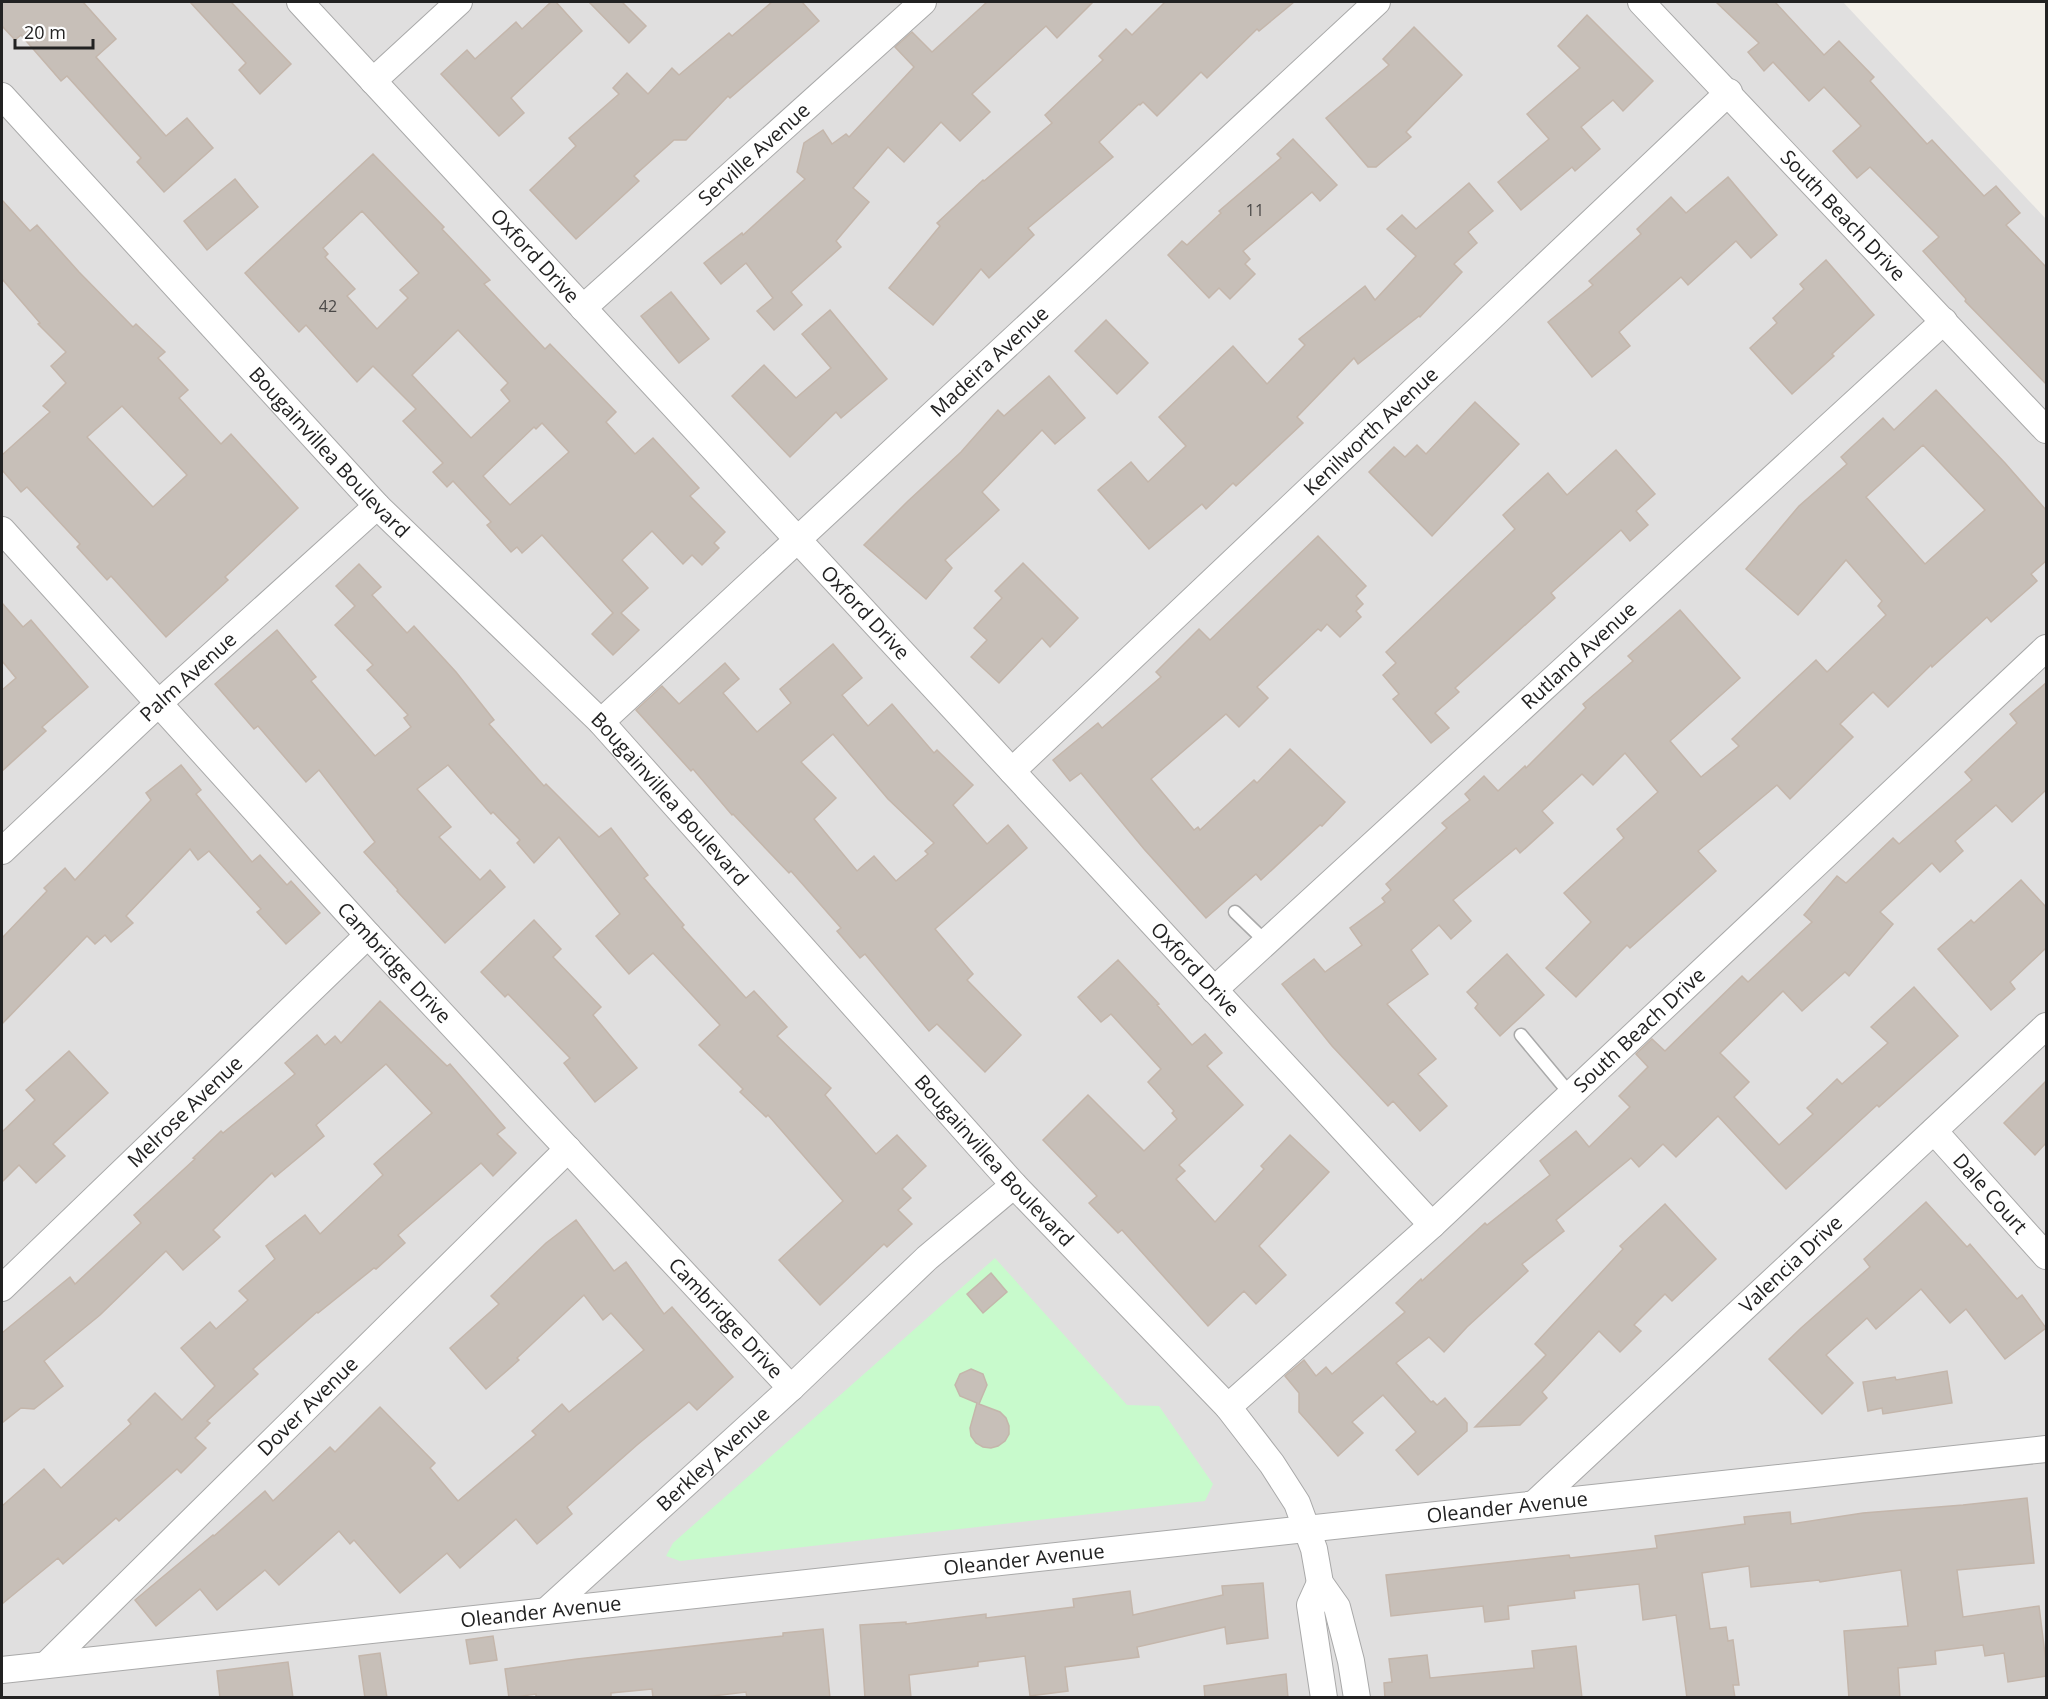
<svg xmlns="http://www.w3.org/2000/svg" width="2048" height="1699" font-family="'Open Sans',sans-serif">
<rect width="100%" height="100%" fill="#f2efe9"/>
<path fill="#e0dfdf" d="M2,2H1843L2046,219V1697L2,1698Z"/>
<path fill="#c8facc" d="M995,1258L1127,1405L1159,1406L1213,1484L1205,1501L680,1561L666,1556L673,1543Z"/>
<g fill="#c7bfb8" stroke="#c4b6ab" stroke-width="1.5" fill-rule="evenodd">
<path d="M2,2H83L116,39L96,57L166,136L187,118L213,148L164,192L137,162L141,158L67,76L61,81L21,35L15,40L2,26Z"/>
<path d="M190,2H231L291,64L260,94L239,70L246,63Z"/>
<path d="M551,2H556L582,31L511,98L524,113L499,136L441,74L467,50L475,59L516,22L522,29Z"/>
<path d="M589,2H622L646,26L629,43Z"/>
<path d="M772,2H802L819,21L730,98L728,96L686,140H674L634,176L639,181L576,239L530,190L576,146L569,138L619,94L613,88L627,73L648,94L672,68L679,75L729,33L732,36Z"/>
<path d="M987,2H1093L1057,38L1046,26L972,94L990,112L960,141L941,122L904,162L888,147L853,188L869,202L836,241L841,247L791,292L802,305L774,330L757,311L773,298L746,263L721,284L704,263L742,233L743,235L805,179L797,172L804,143L823,130L832,144L846,134L849,137L914,67L895,47L912,32L932,52Z"/>
<path d="M1165,2H1294L1259,31L1257,29L1207,78L1201,72L1157,116L1143,102L1140,105L1139,104L1099,142L1113,157L1028,228L1034,235L989,278L981,269L933,325L889,288L940,226L937,223L983,180L984,181L1052,123L1045,115L1103,60L1099,56L1126,29L1132,35Z"/>
<path d="M1716,2H1775L1824,55L1839,41L1874,77L1870,81L1927,144L1932,140L1984,196L1996,186L2020,213L2006,225L2046,267V384L1965,301L1966,299L1923,251L1939,237L1870,167L1857,178L1833,151L1861,126L1824,87L1809,101L1773,62L1764,71L1748,52L1759,43Z"/>
<path d="M1587,15L1653,81L1623,111L1613,100L1581,127L1600,149L1575,171L1572,167L1521,210L1498,182L1549,139L1527,114L1580,68L1558,46Z"/>
<path d="M1414,27L1462,75L1406,132L1411,137L1376,167H1368L1326,118L1389,65L1383,59Z"/>
<path d="M1293,139L1337,185L1320,201L1312,192L1243,251L1250,259L1245,264L1255,274L1230,299L1219,288L1209,298L1168,255L1182,241L1187,245L1221,213L1219,211L1281,158L1277,154Z"/>
<path d="M373,154L444,227L442,229L490,280L484,284L545,349L550,344L616,412L606,422L635,454L653,438L699,488L690,496L725,532L714,543L719,548L702,565L692,555L683,564L652,531L622,560L648,588L621,613L639,630L613,655L592,634L613,613L542,535L522,553L517,547L511,552L487,525L491,522L453,481L447,487L433,472L443,463L403,421L416,409L373,366L357,382L306,325L299,332L245,273ZM362,211L419,273L400,290L408,298L377,329L347,296L355,289L325,257L328,254L323,248ZM458,330L508,383L501,390L510,401L471,438L412,375ZM542,423L569,452L510,505L483,476L534,427L536,429Z"/>
<path d="M1728,177L1777,235L1751,258L1736,241L1688,285L1681,277L1619,332L1630,346L1592,377L1548,322L1593,285L1589,281L1641,234L1637,229L1671,197L1686,213Z"/>
<path d="M235,179L258,207L207,250L184,221Z"/>
<path d="M1469,183L1493,211L1468,232L1477,243L1454,264L1462,272L1420,317L1419,316L1358,364L1354,358L1297,417L1303,423L1236,486L1233,483L1206,509L1202,504L1149,549L1098,490L1131,462L1148,482L1186,446L1159,417L1233,346L1267,384L1305,345L1299,339L1365,286L1375,300L1416,256L1387,229L1402,215L1416,229Z"/>
<path d="M2,200L30,231L37,225L79,272L133,327L136,324L165,352L158,358L188,390L179,398L221,444L231,434L298,508L225,577L228,580L166,637L111,576L107,580L77,547L80,544L27,487L21,492L2,470V455L50,412L43,406L66,383L51,366L66,352L38,324L40,323L2,279ZM122,406L187,475L153,507L87,437Z"/>
<path d="M1826,260L1874,315L1832,354L1834,356L1792,394L1750,348L1777,323L1773,318L1804,289L1800,284Z"/>
<path d="M671,292L709,339L679,363L641,316Z"/>
<path d="M830,310L887,379L841,418L836,412L790,457L732,396L764,365L796,398L831,368L802,334Z"/>
<path d="M1106,320L1148,363L1117,394L1075,351Z"/>
<path d="M1049,376L1085,418L1055,444L1042,430L982,492L999,510L945,560L952,568L926,599L864,545L908,501L961,452L998,410L1004,416Z"/>
<path d="M1936,390L2005,463L2046,510V561L2031,574L2037,581L1991,622L1987,617L1932,667L1931,665L1888,707L1873,692L1840,724L1853,737L1790,799L1777,785L1698,851L1716,871L1630,948L1627,945L1576,997L1546,968L1591,922L1564,893L1624,838L1617,829L1658,792L1625,753L1593,785L1582,774L1542,811L1553,823L1520,853L1516,848L1453,900L1471,921L1451,939L1439,925L1411,950L1428,974L1387,1004L1436,1059L1418,1074L1447,1106L1420,1131L1393,1101L1388,1106L1332,1046L1282,984L1314,959L1325,972L1362,945L1350,928L1385,902L1382,898L1391,890L1386,884L1447,828L1442,823L1470,800L1465,794L1484,776L1498,791L1525,766L1526,768L1586,708L1583,704L1633,661L1628,656L1680,610L1740,678L1670,741L1701,777L1739,746L1732,739L1816,660L1827,672L1886,615L1878,606L1882,601L1846,560L1798,615L1746,569L1799,506L1847,464L1841,457L1883,418L1894,430ZM1923,445L1985,510L1925,564L1866,497Z"/>
<path d="M1475,402L1519,444L1432,536L1369,472L1394,447L1405,457L1417,445L1426,454Z"/>
<path d="M1616,450L1655,494L1636,511L1648,525L1630,541L1621,530L1551,593L1555,598L1455,688L1459,692L1435,713L1449,728L1431,743L1393,699L1399,694L1383,675L1396,663L1386,652L1515,529L1503,515L1548,473L1567,495Z"/>
<path d="M1318,536L1366,586L1356,596L1363,604L1356,611L1361,617L1340,637L1327,624L1321,631L1318,629L1257,687L1268,698L1239,727L1226,714L1151,779L1194,830L1198,827L1200,830L1254,780L1257,783L1290,749L1345,802L1322,826L1320,825L1261,880L1256,874L1206,918L1144,849L1081,773L1070,781L1053,760L1098,723L1102,728L1161,677L1156,672L1199,629L1210,640Z"/>
<path d="M1023,563L1078,618L1050,647L1042,638L999,683L971,657L987,640L974,628L1002,598L995,591Z"/>
<path d="M359,564L381,587L372,595L407,633L414,626L456,672L494,720L489,724L544,786L546,784L599,837L611,828L648,875L644,878L684,925L682,927L746,998L754,991L787,1027L777,1036L831,1088L825,1095L876,1154L897,1135L926,1166L902,1189L911,1198L898,1210L912,1224L887,1247L884,1244L820,1305L779,1260L843,1201L768,1115L766,1117L740,1092L743,1089L699,1045L720,1025L653,953L629,974L596,936L620,914L559,837L534,863L517,843L520,840L493,812L491,814L448,765L417,789L451,827L439,837L480,880L490,870L505,887L445,943L397,891L398,890L364,852L375,842L319,770L306,782L258,726L254,729L215,684L277,630L316,677L311,681L375,756L411,727L404,718L408,715L367,670L373,665L335,625L355,606L336,586Z"/>
<path d="M2,603L23,627L31,620L88,687L42,727L46,731L2,771V690L16,678L2,661Z"/>
<path d="M833,644L862,678L842,695L868,726L892,704L934,753L937,750L973,785L953,805L987,844L1008,825L1027,848L935,929L973,974L967,980L1021,1035L985,1072L937,1024L929,1031L865,954L860,958L837,931L841,928L791,871L789,873L733,814L732,815L693,769L691,771L636,710L662,686L679,704L725,663L739,679L723,693L757,732L791,703L780,689ZM833,734L888,799L934,843L925,851L928,854L896,881L874,856L857,871L814,819L836,798L801,762Z"/>
<path d="M2046,683V790L2012,822L1996,805L1955,841L1963,851L1940,872L1932,863L1880,912L1893,924L1849,976L1845,972L1802,1011L1783,991L1720,1053L1749,1082L1734,1097L1779,1145L1813,1114L1807,1108L1837,1079L1842,1084L1888,1043L1871,1027L1914,987L1958,1036L1879,1107L1877,1105L1786,1189L1718,1116L1676,1157L1663,1144L1639,1167L1631,1158L1556,1220L1564,1231L1522,1264L1528,1271L1467,1327L1444,1352L1429,1337L1396,1363L1431,1402L1433,1401L1437,1405L1445,1398L1467,1423V1431L1418,1475L1396,1450L1416,1432L1383,1395L1352,1422L1363,1433L1338,1456L1299,1412V1393L1285,1376L1304,1360L1316,1376L1326,1367L1332,1374L1405,1312L1396,1303L1421,1279L1422,1281L1485,1223L1487,1225L1550,1175L1540,1161L1576,1131L1589,1147L1630,1107L1619,1096L1648,1067L1636,1054L1638,1052L1652,1039L1665,1051L1742,976L1748,982L1812,922L1804,915L1837,876L1846,883L1893,838L1899,844L1972,780L1965,772L2017,723L2010,714Z"/>
<path d="M181,765L201,790L196,794L252,862L260,855L287,885L291,881L320,913L286,944L257,912L261,909L209,851L198,860L190,849L126,916L133,923L111,942L105,935L95,944L87,936L2,1024V938L47,891L44,888L65,868L75,880L151,800L146,793Z"/>
<path d="M2021,880L2046,907V948L2010,982L2015,989L1991,1010L1938,949L1971,920L1974,923Z"/>
<path d="M534,920L561,949L553,957L601,1007L593,1015L637,1068L595,1102L564,1063L570,1058L508,994L505,997L481,972Z"/>
<path d="M1507,954L1544,995L1500,1036L1475,1008L1478,1004L1467,992Z"/>
<path d="M1118,960L1159,1004L1157,1005L1192,1045L1205,1034L1222,1053L1207,1066L1243,1105L1179,1165L1185,1171L1176,1179L1215,1222L1264,1169L1261,1166L1290,1135L1329,1172L1259,1246L1286,1275L1256,1304L1244,1291L1208,1326L1122,1230L1118,1233L1089,1203L1097,1196L1043,1140L1088,1095L1144,1151L1177,1119L1172,1113L1174,1111L1148,1082L1161,1069L1111,1014L1101,1022L1078,997Z"/>
<path d="M380,1001L447,1066L450,1064L505,1128L497,1134L516,1153L493,1176L481,1163L398,1235L405,1243L376,1269L374,1268L318,1313L317,1312L253,1369L258,1374L207,1421L210,1423L195,1438L206,1448L181,1473L177,1469L119,1521L116,1518L63,1564L58,1558L2,1604V1506L44,1469L61,1488L131,1424L128,1420L155,1393L182,1420L215,1386L181,1348L210,1322L216,1329L248,1300L239,1291L275,1259L266,1246L305,1215L320,1234L383,1175L374,1164L432,1113L386,1064L316,1125L324,1136L275,1177L272,1173L213,1230L220,1237L183,1270L166,1251L100,1315L44,1361L63,1386L34,1409L21,1408L2,1423V1333L70,1277L75,1284L141,1223L134,1215L195,1159L193,1158L221,1131L223,1133L295,1074L285,1063L317,1035L325,1045L335,1036L341,1043Z"/>
<path d="M69,1051L108,1093L53,1144L65,1156L36,1183L19,1165L2,1182V1132L35,1100L26,1090Z"/>
<path d="M2046,1081V1143L2035,1155L2004,1123Z"/>
<path d="M1926,1202L1967,1247L1970,1244L2017,1299L2022,1295L2046,1328L2005,1359L1966,1309L1950,1323L1921,1289L1876,1329L1867,1318L1826,1355L1853,1383L1822,1414L1769,1359L1801,1328L1870,1267L1864,1259Z"/>
<path d="M1665,1204L1716,1259L1672,1301L1665,1294L1634,1325L1641,1331L1620,1352L1599,1331L1542,1392L1547,1398L1520,1425L1475,1427L1546,1355L1535,1344L1623,1249L1620,1246Z"/>
<path d="M576,1220L614,1271L626,1262L664,1314L672,1307L733,1377L697,1410L689,1402L637,1445L567,1507L572,1514L537,1544L516,1519L460,1568L447,1553L400,1593L354,1540L350,1544L339,1531L279,1585L265,1570L217,1610L200,1589L156,1626L135,1600L213,1535L214,1536L265,1491L273,1501L330,1447L335,1452L380,1407L435,1463L430,1468L458,1501L536,1435L532,1431L562,1404L569,1412L644,1350L611,1313L603,1320L584,1295L517,1358L519,1360L486,1389L450,1348L499,1304L491,1296L546,1243Z"/>
<path d="M991,1273L1007,1292L983,1313L967,1294Z"/>
<path d="M971,1369L983,1374L987,1385L979,1404L1000,1412L1006,1418L1009,1426V1434L1005,1441L998,1446L991,1448L983,1447L976,1443L971,1436L970,1428L977,1403L960,1396L955,1385L960,1374Z"/>
<path d="M1947,1371L1952,1403L1883,1414L1882,1408L1868,1411L1863,1382L1895,1377L1896,1380Z"/>
<path d="M2027,1498L2034,1563L1957,1570L1963,1617L2039,1606L2046,1662V1676L2008,1682L2004,1653L1985,1656L1983,1645L1935,1651L1936,1664L1898,1668L1900,1698H1849L1844,1631L1908,1626L1901,1570L1820,1582L1819,1580L1751,1587L1749,1566L1702,1573L1710,1629L1726,1627L1728,1641L1733,1640L1739,1685H1733L1735,1698H1687L1676,1615L1643,1620L1639,1584L1574,1591L1575,1598L1508,1606L1509,1619L1485,1622L1483,1606L1391,1616L1386,1575L1569,1555L1570,1558L1657,1548L1655,1536L1745,1524L1744,1517L1790,1512L1791,1524L1863,1513L1963,1505Z"/>
<path d="M1263,1583L1268,1638L1227,1644L1225,1627L1137,1647L1139,1657L1065,1667L1068,1691L1030,1696L1025,1656L978,1662V1666L909,1675L911,1698H865L860,1625L906,1622V1624L986,1614V1618L1074,1607L1073,1599L1130,1591L1133,1615L1223,1595L1222,1586Z"/>
<path d="M823,1629L830,1698H747L746,1692L696,1698H653L652,1689L611,1693V1698H536V1694L509,1698L505,1669L577,1659L783,1636V1633Z"/>
<path d="M493,1636L497,1660L470,1664L466,1640Z"/>
<path d="M1576,1646L1582,1698H1385L1384,1683L1392,1682L1389,1659L1427,1655L1430,1678L1534,1668L1532,1651Z"/>
<path d="M380,1653L387,1698H365L359,1656Z"/>
<path d="M288,1662L293,1698H220L217,1671Z"/>
<path d="M1286,1674L1288,1698H1205L1204,1686Z"/>
</g>
<g fill="none" stroke-linecap="round" stroke-linejoin="round">
<defs>
<g id="lane">
<path d="M1235,912L1266,942"/>
<path d="M1521,1035L1571,1095"/>
</g>
<g id="street">
<path id="s1" d="M300,2L1432,1225"/>
<path id="s2" d="M1641,2L2046,430"/>
<path d="M373,81L459,2"/>
<path id="s3" d="M2,96L377,506L601,722L1014,1185L1228,1407L1272,1464L1297,1503L1314,1549L1320,1583L1337,1607L1351,1661L1357,1698"/>
<path id="s4" d="M583,308L923,2"/>
<path id="s5" d="M2,530L368,935L791,1388"/>
<path id="s6" d="M601,722L1377,2"/>
<path id="s7" d="M1012,771L1729,92"/>
<path id="s8" d="M2,851L159,703L377,506"/>
<path id="s9" d="M1214,990L1944,321"/>
<path id="s10" d="M1934,1131L2046,1256"/>
<path id="s11" d="M2,1288L368,935"/>
<path id="s12" d="M1228,1407L1432,1225L2046,648"/>
<path id="s13" d="M1535,1503L2046,1026"/>
<path d="M1320,1583L1310,1605L1324,1698"/>
<path id="s14" d="M546,1611L791,1388L927,1258L1014,1185"/>
<path id="s15" d="M46,1665L568,1149"/>
<path id="s16" d="M2,1670L2046,1449"/>
</g>
</defs>
<use href="#lane" stroke="#a9a9a9" stroke-width="15"/>
<use href="#street" stroke="#a9a9a9" stroke-width="28"/>
<use href="#lane" stroke="#fff" stroke-width="12"/>
<use href="#street" stroke="#fff" stroke-width="26"/>
</g>
<g text-anchor="middle" stroke-width="6" stroke-linejoin="round" paint-order="stroke">
<g font-size="16" fill="#4b4948">
<text x="1255" y="216">11</text>
<text x="328" y="312">42</text>
</g>
<g font-size="20" fill="#222" stroke="#fff">
<text dy="7" stroke="none"><textPath href="#s4" startOffset="230">Serville Avenue</textPath></text>
<text dy="7" stroke="none"><textPath href="#s2" startOffset="294">South Beach Drive</textPath></text>
<text dy="7" stroke="none"><textPath href="#s1" startOffset="346">Oxford Drive</textPath></text>
<text dy="7" stroke="none"><textPath href="#s6" startOffset="530">Madeira Avenue</textPath></text>
<text dy="7" stroke="none"><textPath href="#s7" startOffset="494">Kenilworth Avenue</textPath></text>
<text dy="7" stroke="none"><textPath href="#s3" startOffset="484">Bougainvillea Boulevard</textPath></text>
<text dy="7" stroke="none"><textPath href="#s1" startOffset="832">Oxford Drive</textPath></text>
<text dy="7" stroke="none"><textPath href="#s9" startOffset="495">Rutland Avenue</textPath></text>
<text dy="7" stroke="none"><textPath href="#s8" startOffset="255">Palm Avenue</textPath></text>
<text dy="7" stroke="none"><textPath href="#s3" startOffset="970">Bougainvillea Boulevard</textPath></text>
<text dy="7" stroke="none"><textPath href="#s5" startOffset="584">Cambridge Drive</textPath></text>
<text dy="7" stroke="none"><textPath href="#s1" startOffset="1318">Oxford Drive</textPath></text>
<text dy="7" stroke="none"><textPath href="#s12" startOffset="558">South Beach Drive</textPath></text>
<text dy="7" stroke="none"><textPath href="#s11" startOffset="254">Melrose Avenue</textPath></text>
<text dy="7" stroke="none"><textPath href="#s3" startOffset="1456">Bougainvillea Boulevard</textPath></text>
<text dy="7" stroke="none"><textPath href="#s10" startOffset="84">Dale Court</textPath></text>
<text dy="7" stroke="none"><textPath href="#s13" startOffset="350">Valencia Drive</textPath></text>
<text dy="7" stroke="none"><textPath href="#s5" startOffset="1070">Cambridge Drive</textPath></text>
<text dy="7" stroke="none"><textPath href="#s15" startOffset="368">Dover Avenue</textPath></text>
<text dy="7" stroke="none"><textPath href="#s14" startOffset="226">Berkley Avenue</textPath></text>
<text dy="7" stroke="none"><textPath href="#s16" startOffset="1514">Oleander Avenue</textPath></text>
<text dy="7" stroke="none"><textPath href="#s16" startOffset="1028">Oleander Avenue</textPath></text>
<text dy="7" stroke="none"><textPath href="#s16" startOffset="542">Oleander Avenue</textPath></text>
</g>
</g>
<rect width="2048" height="1699" fill="none" stroke="#222222" stroke-width="6"/>
<path d="M15 39v9h78v-9" fill="none" stroke="#222222" stroke-width="3"/>
<text x="24" y="39" font-size="18" fill="#222222" stroke="#ffffff" stroke-width="4.5" paint-order="stroke">20 m</text>
</svg>
